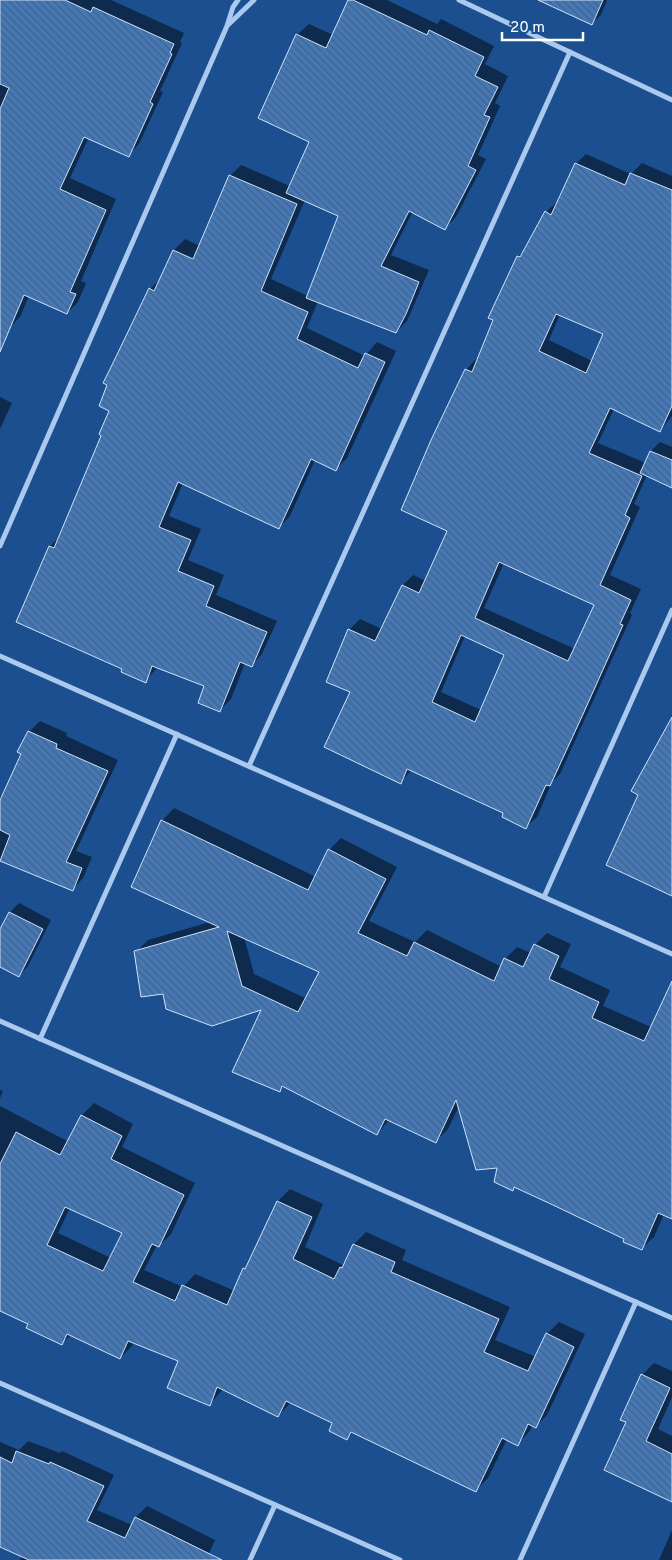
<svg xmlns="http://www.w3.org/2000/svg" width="672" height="1560" font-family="Overpass,sans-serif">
<defs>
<pattern id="building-back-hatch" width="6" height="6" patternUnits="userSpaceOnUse" patternTransform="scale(1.25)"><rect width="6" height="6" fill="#4478b7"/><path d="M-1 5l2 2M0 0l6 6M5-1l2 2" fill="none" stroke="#486282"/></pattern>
</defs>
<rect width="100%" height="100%" fill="#1b4f8f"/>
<g fill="#0007" fill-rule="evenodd">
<path d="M0,0H111L184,33L180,42L182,43L160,91L163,92L139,144L128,155L89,137L70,178L116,199L81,281L86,283L78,302L67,313L29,296L20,317L9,328L0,325Z"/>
<path d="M350,0H387L437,24L441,19L494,46L485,64L508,76L495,103L500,106L478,155L486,159L456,217L445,228L413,211L391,255L429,270L407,321L396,332L318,301L307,328L365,356L377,342L396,351L347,458L336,469L315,460L290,516L279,527L183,483L169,516L201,529L188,560L224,575L216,595L277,621L262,654L251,666L245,663L231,699L220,710L206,686L158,667L145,681L124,669L17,621L50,546L60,537L103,435L150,289L161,278L174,250L185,239L200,246L230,176L241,165L290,186L311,141L297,35L309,24L333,35ZM305,200L339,216L308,296L271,279Z"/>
<path d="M548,0H607L601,15L592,23Z"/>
<path d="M586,154L631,174L642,163L672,176V416L660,430L614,409L598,443L646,463L651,451L660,442L672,447V486L647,475L634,504L640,507L610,575L641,589L630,613L632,615L560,774L552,782L537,817L526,827L505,813L412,770L400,782L351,691L349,630L360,619L382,629L403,585L413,575L426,581L449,530L466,370L476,359L478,360L518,257L525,250L546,212L557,202L558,203L576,164ZM560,314L605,334L592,361L549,340ZM504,563L595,604L575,649L484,608ZM465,636L506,654L481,710L441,692Z"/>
<path d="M0,397L12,403L0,429Z"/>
<path d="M40,721L67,733L66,736L118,760L76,851L92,857L83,878L73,889L0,859V796L3,797L23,753L29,732Z"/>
<path d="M174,808L316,877L329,850L341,838L397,867L369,921L415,942L427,930L502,967L505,959L517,947L531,953L535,945L547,933L571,944L560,967L610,990L603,1006L651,1027L672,992V1218L664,1214L654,1237L641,1249L626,1238L515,1187L512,1189L459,1106L448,1129L436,1141L390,1119L377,1134L284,1086L280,1090L263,1007L164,993L136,952L148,940L210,922L162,821ZM244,937L320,971L307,999L254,974Z"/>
<path d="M19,903L51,920L28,966L19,976L0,966V932L10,912Z"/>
<path d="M0,1090L3,1091L0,1098Z"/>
<path d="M94,1103L133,1124L122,1147L195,1183L171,1234L159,1246L157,1245L144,1270L183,1287L195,1274L235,1291L244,1269L250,1263L278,1201L290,1189L323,1204L305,1247L343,1265L354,1244L366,1232L406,1250L402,1260L510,1307L495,1340L536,1357L547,1334L559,1322L585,1334L547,1415L535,1427L533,1425L529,1432L517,1444L507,1439L488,1478L476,1490L354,1432L347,1438L334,1423L291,1402L278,1416L223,1389L210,1404L180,1361L134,1342L132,1346L120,1358L71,1335L62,1343L30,1323L0,1310V1106L69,1142L82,1115ZM70,1208L123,1233L111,1258L58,1233Z"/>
<path d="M654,1363L672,1371V1397L658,1429L672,1436V1501L628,1422L642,1375Z"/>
<path d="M28,1441L60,1453L62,1451L114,1475L97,1510L132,1525L136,1517L147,1506L215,1540L206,1560H20L22,1556L0,1543V1442L19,1450Z"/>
<path d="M672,1530V1560H659Z"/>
</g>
<g fill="url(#building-back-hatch)" stroke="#cfe3fa" fill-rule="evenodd">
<path d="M0,0H65L91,12L93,7L174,44L170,53L172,54L150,102L153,104L129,157L84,137L60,189L106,210L70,292L76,294L67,314L24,295L0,352V109L9,88L0,84Z"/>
<path d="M348,0H353L427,35L429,30L484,57L475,76L498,87L484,115L490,117L468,166L476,170L445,230L409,211L381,266L419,282L406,314L396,333L306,298L338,216L286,193L309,142L258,118L296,34L326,48Z"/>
<path d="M538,0H603L592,25Z"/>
<path d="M575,163L625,185L630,173L672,190V406L660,432L610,408L589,453L642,476L625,515L630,518L600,585L631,600L620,624L623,625L584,712L550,786L546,785L526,829L502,817L503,813L407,769L401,784L324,747L350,692L326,682L348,629L375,641L402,585L419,593L447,531L401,510L431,440L465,369L472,372L493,320L488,318L517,256L520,257L545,211L551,215ZM556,314L603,334L586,373L539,351ZM499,562L594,605L568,661L475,618ZM461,635L504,655L475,722L432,702Z"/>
<path d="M229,175L297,204L261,291L308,312L297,339L358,368L365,353L385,362L336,471L311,459L279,529L178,482L159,527L191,540L178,571L214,586L206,606L267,632L252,667L240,662L220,712L198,703L204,686L152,666L146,683L121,672L122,669L16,622L49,546L54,548L101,436L99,434L109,411L99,406L107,385L103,383L112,365L149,288L154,291L173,250L193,259Z"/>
<path d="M650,451L672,460V488L640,473Z"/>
<path d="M672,717V896L606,865L638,795L631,791Z"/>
<path d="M28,731L57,744L56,748L108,771L66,862L82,868L73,891L0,861L10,835L0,830V800L21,754L17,752Z"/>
<path d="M161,820L308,890L328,849L386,879L358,933L407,956L414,942L494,981L504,958L523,967L534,944L559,956L549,979L599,1002L592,1018L644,1041L672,981V1219L658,1213L642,1250L623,1242L624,1239L553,1205L514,1187L513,1191L494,1182L497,1168L476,1170L456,1100L436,1143L385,1119L377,1135L282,1086L280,1092L232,1072L261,1010L212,1026L166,1009L163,994L141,997L134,951L219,927L131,887ZM227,931L319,972L298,1012L242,986Z"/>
<path d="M9,912L43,929L19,977L0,967V929Z"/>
<path d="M81,1115L122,1136L111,1159L184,1195L159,1247L152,1244L133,1282L175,1301L182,1285L227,1305L243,1268L245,1269L277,1201L312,1217L293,1259L334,1279L340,1267L342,1268L353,1244L395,1262L391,1272L499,1319L484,1352L528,1371L546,1333L574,1347L536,1428L528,1424L518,1446L502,1438L476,1492L351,1432L347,1440L329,1431L332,1423L286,1401L278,1417L217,1387L210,1406L167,1388L178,1361L128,1341L120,1359L67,1334L62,1345L26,1328L28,1324L0,1311V1164L16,1132L60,1155ZM65,1207L122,1233L103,1271L47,1245Z"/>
<path d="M641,1374L670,1388L646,1441L672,1454V1502L604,1470L626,1422L620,1420Z"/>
<path d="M16,1451L49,1464L50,1462L104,1486L87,1521L125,1538L135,1517L222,1560H29L0,1547V1457L12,1463Z"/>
</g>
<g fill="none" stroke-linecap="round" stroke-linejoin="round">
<g stroke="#a9c9ee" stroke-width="5">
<path d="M459,0L672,100"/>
<path d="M229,24L254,0"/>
<path d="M0,546L227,26L233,7L238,0"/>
<path d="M0,656L672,954"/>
<path d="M249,766L570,52"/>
<path d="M544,897L672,610"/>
<path d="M0,1021L672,1318"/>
<path d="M40,1039L177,734"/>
<path d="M0,1383L400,1560"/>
<path d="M250,1560L275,1505"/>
<path d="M520,1560L636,1302"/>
</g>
</g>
<path d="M502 32v8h81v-8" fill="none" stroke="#ffffff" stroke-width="2.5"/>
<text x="510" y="32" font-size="15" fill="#ffffff" stroke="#1b4f8f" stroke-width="4" paint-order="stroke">20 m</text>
</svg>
